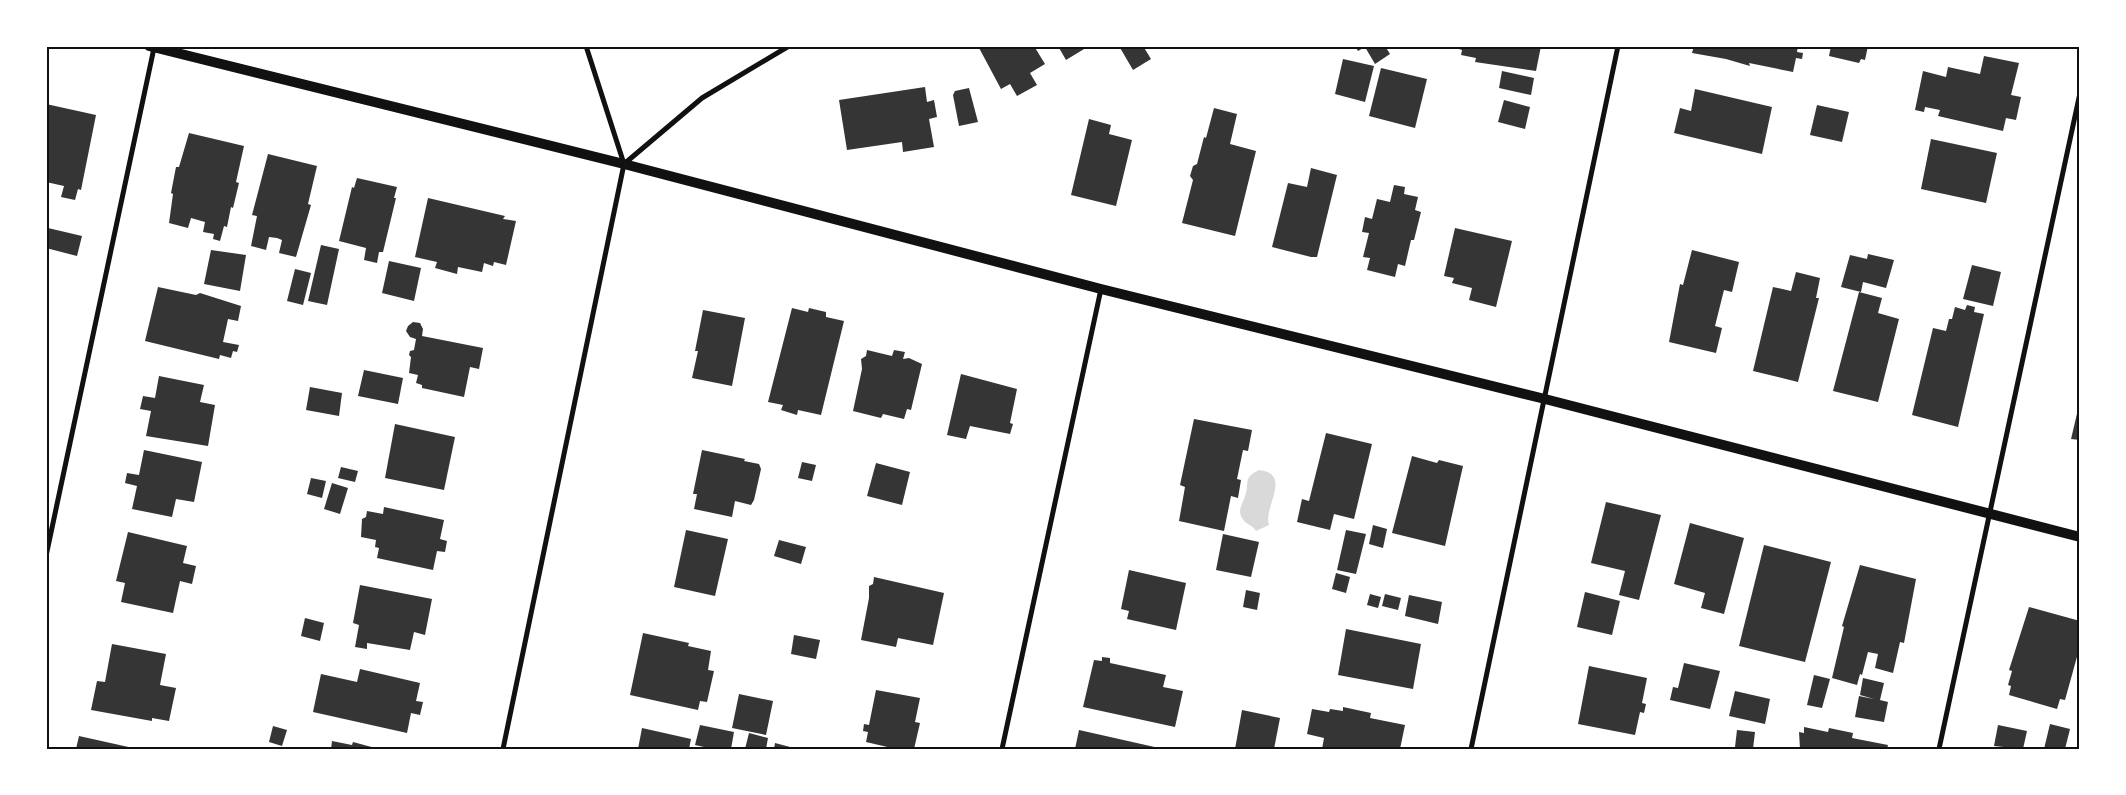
<svg xmlns="http://www.w3.org/2000/svg" width="2126" height="795" font-family="Poppins,sans-serif">
<rect width="100%" height="100%" fill="#fff"/>
<path fill="#d9d9d9" d="M1259,470C1293,474 1263,507 1269,525L1256,531C1253,525 1246,525 1242,518C1237,509 1243,504 1245,496C1250,483 1242,478 1259,470Z"/>
<g fill="#353535">
<path d="M978,46H1034L1045,64L1030,73L1037,85L1017,96L1010,84L1001,89Z"/>
<path d="M1058,46H1089L1066,60Z"/>
<path d="M1119,46H1143L1151,59L1133,70Z"/>
<path d="M1355,46H1385L1390,54L1375,64L1365,47L1358,51Z"/>
<path d="M1449,46H1541L1536,71L1475,62L1476,58L1461,55L1462,50Z"/>
<path d="M1694,46H1798L1797,52L1803,53L1802,59L1796,58L1793,72L1749,63L1750,66L1726,59L1692,53Z"/>
<path d="M1831,46H1868L1865,60L1861,59L1859,63L1829,56Z"/>
<path d="M1984,56L2019,63L2011,95L2021,97L2016,120L2006,118L2003,131L1938,116L1940,110L1925,107L1924,112L1915,110L1923,71L1946,77L1948,67L1980,74Z"/>
<path d="M1343,59L1374,66L1365,102L1335,94Z"/>
<path d="M1381,68L1427,79L1415,128L1369,116Z"/>
<path d="M1502,71L1534,78L1531,95L1499,88Z"/>
<path d="M925,87L927,102L934,100L937,117L929,119L934,147L903,152L902,142L847,150L839,100Z"/>
<path d="M969,88L978,122L959,126L953,95L955,91Z"/>
<path d="M1695,89L1772,107L1762,154L1674,133L1680,108L1691,111Z"/>
<path d="M1504,100L1530,107L1525,129L1498,122Z"/>
<path d="M46,104L96,115L81,190L78,189L75,200L61,197L64,186L46,182Z"/>
<path d="M1817,105L1849,112L1842,142L1810,135Z"/>
<path d="M1214,108L1237,114L1230,144L1256,151L1235,236L1182,223L1193,180L1190,176L1193,166L1197,164L1204,137L1206,138Z"/>
<path d="M1089,119L1111,125L1109,134L1132,140L1116,206L1071,195Z"/>
<path d="M189,133L244,146L236,182L239,183L233,208L231,207L227,227L224,226L220,241L213,239L214,234L203,232L205,222L191,218L188,228L169,223L173,194L171,193L176,167H179Z"/>
<path d="M1931,139L1997,153L1986,203L1921,189Z"/>
<path d="M268,154L317,166L308,204L311,205L296,257L279,253L282,240L277,238L269,237L266,250L251,246L257,216L252,215Z"/>
<path d="M1311,168L1337,175L1317,257H1311L1272,247L1288,183L1307,187Z"/>
<path d="M357,178L397,187L394,198H396L383,252H379L377,263L364,260L366,248L339,241L352,187L354,188Z"/>
<path d="M1394,185L1405,187L1404,194L1418,197L1415,210L1421,212L1414,240H1411L1405,266L1398,264L1395,277L1367,270L1370,258L1363,257L1369,233L1362,232L1365,217L1372,219L1377,199L1390,202Z"/>
<path d="M428,198L505,216L503,219L516,221L506,265L494,262L493,266L484,263L482,272L458,267L457,274L435,268L437,262L415,257Z"/>
<path d="M48,228L82,236L77,256L46,248Z"/>
<path d="M1455,228L1512,241L1496,307L1469,300L1472,288L1452,283L1454,278L1444,276Z"/>
<path d="M321,245L339,249L327,305L308,301Z"/>
<path d="M211,250L246,255L240,291L204,284Z"/>
<path d="M1692,250L1739,262L1732,292L1724,290L1715,326L1722,328L1716,353L1669,342L1680,284L1683,285Z"/>
<path d="M1868,254L1894,260L1886,288L1863,282L1861,292L1841,287L1850,255L1867,259Z"/>
<path d="M389,261L421,268L414,301L382,293Z"/>
<path d="M1972,265L2001,272L1993,306L1963,299Z"/>
<path d="M295,269L311,273L303,305L287,301Z"/>
<path d="M1796,272L1820,278L1816,298H1819L1798,382L1753,371L1773,287L1791,291Z"/>
<path d="M158,287L196,295L200,293L241,306L238,321L228,319L223,342L239,345L237,352L233,351L231,358L220,355L219,359L145,341Z"/>
<path d="M1859,292L1882,298L1878,313L1899,319L1878,402L1833,391Z"/>
<path d="M1967,305L1975,307L1974,312L1984,314L1958,427L1912,415L1933,328L1946,331L1949,319H1952L1955,307L1965,310Z"/>
<path d="M792,308L808,312L809,308L826,312V317L844,321L821,415L798,410L797,415L781,410L783,405L768,402Z"/>
<path d="M703,310L745,318L732,386L692,378L698,351H695Z"/>
<path d="M413,322L420,323L423,329L422,336L483,348L479,369L470,367L464,397L422,388V385L416,383L418,375L409,373L411,357L409,355L410,351L414,350L416,339L410,337L406,331L408,326Z"/>
<path d="M867,350L892,356L894,350L905,352L903,359L909,358L922,364L911,410L907,409L904,419L883,414L881,418L853,411L862,369L861,359L866,356Z"/>
<path d="M364,370L403,378L398,404L358,396Z"/>
<path d="M961,374L1017,389L1010,423L1013,424L1010,434L970,426L966,439L947,435Z"/>
<path d="M159,376L204,385L200,402L215,405L208,446L146,436L151,411L140,409L143,396L155,398Z"/>
<path d="M310,387L342,393L339,416L306,410Z"/>
<path d="M2080,401V440L2071,439Z"/>
<path d="M1194,419L1252,430L1248,451L1243,450L1237,479L1241,480L1238,498L1231,496L1224,531L1179,521L1185,487L1180,485Z"/>
<path d="M395,424L455,437L444,490L385,478Z"/>
<path d="M1326,433L1372,444L1354,519L1334,514L1330,530L1297,522L1302,499L1309,501Z"/>
<path d="M144,450L202,462L194,502L176,499L172,517L132,509L137,486L125,483L127,473L139,475Z"/>
<path d="M702,450L745,459L744,461L759,464L761,469L754,500L751,505L735,501L732,517L694,509L697,494H693Z"/>
<path d="M1412,456L1437,463L1439,460L1463,466L1445,546L1392,533Z"/>
<path d="M802,462L816,465L812,481L798,478Z"/>
<path d="M876,463L910,472L902,505L867,496Z"/>
<path d="M341,467L358,471L355,482L338,478Z"/>
<path d="M311,478L326,481L322,498L307,494Z"/>
<path d="M332,483L348,488L340,514L324,509Z"/>
<path d="M1606,502L1661,515L1639,600L1619,595L1625,571L1591,563Z"/>
<path d="M384,507L444,520L440,539L447,541L445,552L437,551L433,570L377,558L379,548L375,547L376,540L361,537L362,519L366,517L367,511L383,514Z"/>
<path d="M1690,523L1744,538L1724,614L1701,608L1705,593L1674,584Z"/>
<path d="M1373,525L1387,529L1383,548L1369,544Z"/>
<path d="M686,530L728,539L715,596L674,587Z"/>
<path d="M1346,530L1366,534L1356,574L1337,570Z"/>
<path d="M128,532L187,546L183,563L196,566L192,584L180,581L173,613L121,602L125,583L116,581Z"/>
<path d="M1223,534L1259,542L1251,577L1216,570Z"/>
<path d="M779,540L806,547L801,564L774,556Z"/>
<path d="M1764,545L1831,562L1805,662L1739,646Z"/>
<path d="M1860,565L1916,579L1904,643L1900,642L1893,673L1875,668L1878,654L1868,652L1862,675L1860,674L1857,685L1832,678L1844,627L1842,626Z"/>
<path d="M1129,570L1186,583L1176,630L1127,619L1129,611L1121,609Z"/>
<path d="M1336,573L1350,577L1346,593L1332,589Z"/>
<path d="M874,577L944,593L933,645L898,638L896,647L861,640L869,598V586L873,584Z"/>
<path d="M360,585L432,599L425,635L414,632L410,650L367,643V649L355,647L359,625L353,623Z"/>
<path d="M1246,590L1260,593L1257,610L1243,607Z"/>
<path d="M1585,592L1620,601L1612,635L1577,627Z"/>
<path d="M1370,594L1381,597L1378,608L1367,605Z"/>
<path d="M1385,594L1401,598L1398,610L1382,606Z"/>
<path d="M1409,595L1442,602L1438,624L1405,616Z"/>
<path d="M2029,607L2080,621V646L2065,700L2060,699L2057,709L2009,695L2011,686L2008,685L2012,671L2009,670Z"/>
<path d="M305,618L324,623L320,641L301,636Z"/>
<path d="M1346,629L1421,644L1413,689L1338,675Z"/>
<path d="M643,633L689,643L688,646L711,651L708,670L714,671L707,702L700,701L698,710L630,695Z"/>
<path d="M794,635L820,640L816,659L791,654Z"/>
<path d="M112,644L166,654L160,685L176,688L169,721L152,718V721L91,710L97,681L105,682Z"/>
<path d="M1102,657L1110,658V663L1166,675L1163,687L1183,691L1175,727L1083,707L1094,660L1102,661Z"/>
<path d="M1684,663L1720,671L1710,709L1670,700L1673,687L1678,688Z"/>
<path d="M1589,666L1647,678L1642,703L1646,704L1644,713L1640,712L1635,735L1578,724Z"/>
<path d="M360,669L420,683L416,701L423,702L420,715L411,713L407,733L313,712L321,674L357,682Z"/>
<path d="M1814,675L1830,679L1822,708L1807,705Z"/>
<path d="M1863,678L1884,683L1880,700L1888,702L1884,722L1855,717L1859,696L1874,699L1860,695Z"/>
<path d="M876,690L920,698L915,722L920,723L914,749H896L866,742L868,732L863,731L864,724L869,725Z"/>
<path d="M1735,691L1770,699L1765,724L1729,716Z"/>
<path d="M739,694L773,701L766,735L732,728Z"/>
<path d="M1343,707L1371,713L1370,718L1405,725L1400,749H1322L1324,738L1307,734L1312,709L1329,712L1330,709L1343,711Z"/>
<path d="M1242,710L1280,718L1274,749H1235Z"/>
<path d="M2050,724L2070,729L2065,749H2044Z"/>
<path d="M700,725L734,732L731,749H713L695,745Z"/>
<path d="M1998,725L2027,731L2023,749L1994,746Z"/>
<path d="M273,726L287,730L282,746L269,742Z"/>
<path d="M1804,727L1828,732L1829,728L1853,733L1852,738L1888,745L1887,749H1800L1799,732L1804,733Z"/>
<path d="M642,728L691,739L689,749H638Z"/>
<path d="M1079,730L1159,748V749H1075Z"/>
<path d="M1737,730L1755,732L1753,749L1735,747Z"/>
<path d="M749,733L768,738L766,749H745Z"/>
<path d="M79,736L133,748V749H76Z"/>
<path d="M332,741L352,745L353,742L379,749H331Z"/>
<path d="M775,743L794,748V749H774Z"/>
</g>
<g fill="none" stroke-linecap="round" stroke-linejoin="round">
<g stroke="#111" stroke-width="5">
<path d="M624,164L702,98L789,46"/>
<path d="M46,556L154,48"/>
<path d="M503,749L624,164L586,46"/>
<path d="M1002,749L1101,289"/>
<path d="M1471,749L1618,46"/>
<path d="M1939,749L2080,93"/>
</g>
<path stroke="#111" stroke-width="10" d="M149,46L624,164L1101,289L1545,399L2080,537"/>
</g>
<rect width="2126" height="795" fill="none" stroke="#ffffff" stroke-width="95"/>
<rect x="48" y="48" width="2030" height="700" fill="none" stroke="#111" stroke-width="2"/>
</svg>
